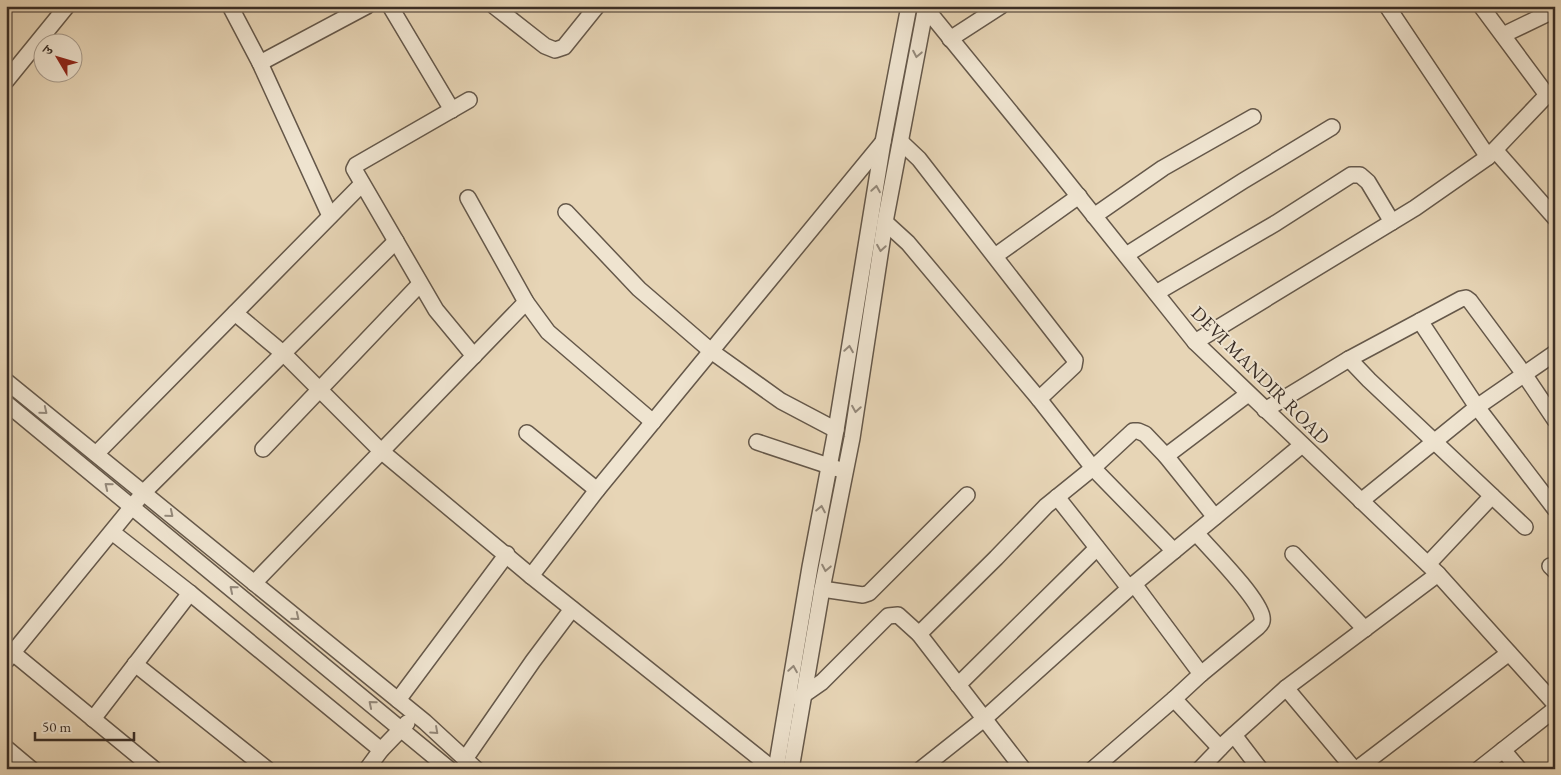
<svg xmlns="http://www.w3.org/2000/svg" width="1561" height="775" font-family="'EB Garamond','Noto Serif Devanagari',serif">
<rect width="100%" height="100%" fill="#e7d5b6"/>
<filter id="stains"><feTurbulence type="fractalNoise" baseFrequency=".004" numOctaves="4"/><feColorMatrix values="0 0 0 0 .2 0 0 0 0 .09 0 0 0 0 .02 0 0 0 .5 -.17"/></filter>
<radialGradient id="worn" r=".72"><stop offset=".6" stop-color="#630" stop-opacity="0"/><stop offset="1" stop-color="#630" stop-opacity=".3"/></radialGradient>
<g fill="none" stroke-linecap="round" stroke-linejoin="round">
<defs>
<g id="minor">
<path d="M230,6L260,63L330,216"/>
<path d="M390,6L452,110"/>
<path d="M494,6L545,46L555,50L564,47L597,6"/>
<path d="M924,6L1048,158L1195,342L1438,574L1555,704"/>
<path d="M1387,6L1488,157"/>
<path d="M1481,6L1547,95"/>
<path d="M1503,35L1555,10"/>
<path d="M950,39L1001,6"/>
<path d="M260,63L367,6"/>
<path d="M6,81L67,6"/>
<path d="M469,100L356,165L354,169L436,310L474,356"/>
<path d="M901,142L919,159L1075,360L1074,366L1039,399"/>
<path d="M1495,150L1555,218"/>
<path d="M468,198L526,302L548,332L653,422"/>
<path d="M566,212L639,289L711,351L781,401L836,430"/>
<path d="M1094,216L1163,168L1253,117"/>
<path d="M885,222L908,243L1039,399L1093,468L1174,551"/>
<path d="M1126,255L1243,181L1332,127"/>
<path d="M995,256L1079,196"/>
<path d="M1156,293L1276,223L1351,175H1360L1368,182L1392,222"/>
<path d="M235,313L284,354L381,451L531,576L773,769"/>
<path d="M1420,321L1477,407L1555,509"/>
<path d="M1195,342L1415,208L1488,157L1547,95L1555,90"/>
<path d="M1349,359L1369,380L1525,527"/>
<path d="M6,381L425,722L476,769"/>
<path d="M6,403L449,769"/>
<path d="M1265,410L1349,359L1461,299L1466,298L1470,301L1524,374L1555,420"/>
<path d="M527,433L597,490"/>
<path d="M757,442L838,469"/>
<path d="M263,449L420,284"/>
<path d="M96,454L362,184"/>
<path d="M1166,456L1248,394"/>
<path d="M1057,497L1129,588"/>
<path d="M1361,501L1477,407L1555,353"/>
<path d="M112,532L190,593L381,750"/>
<path d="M1196,533C1211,550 1259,598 1262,617C1263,622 1261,624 1258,627L1201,674"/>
<path d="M1293,554L1365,629"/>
<path d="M1428,564L1492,496"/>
<path d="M1550,566L1555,571"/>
<path d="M531,576L597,490L883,142"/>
<path d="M254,583L526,302"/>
<path d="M1134,584L1201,674L1174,699L1220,748"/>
<path d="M822,589L863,595L869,593L967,495"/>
<path d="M919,634L996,558L1046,506L1093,468L1133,431H1138L1145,434L1166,456L1215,517"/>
<path d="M13,653L154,769"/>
<path d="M6,661L144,492L396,241"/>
<path d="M135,664L267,769"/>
<path d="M958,685L1097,548"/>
<path d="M1286,688L1354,769"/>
<path d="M799,698L822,682L888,616L898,615L919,634L1023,769"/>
<path d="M398,700L507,554"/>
<path d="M93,719L190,593"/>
<path d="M1234,735L1260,769"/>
<path d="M6,748L31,769"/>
<path d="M1503,750L1519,769"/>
<path d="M465,759L533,661L572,609"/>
<path d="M367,769L381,750L407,723"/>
<path d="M776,769L810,567L836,430L883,142L909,6"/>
<path d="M791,769L822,589L852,438L885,222L926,6"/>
<path d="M921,769L984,719L1134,584L1302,445"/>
<path d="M1093,769L1174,699"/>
<path d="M1200,769L1226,742L1286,688L1438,574"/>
<path d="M1357,769L1509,653"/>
<path d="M1479,769L1555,709"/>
</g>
</defs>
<use href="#minor" stroke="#65584a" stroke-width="18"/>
<use href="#minor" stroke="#efe4d0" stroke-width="15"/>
</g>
<defs><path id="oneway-chevron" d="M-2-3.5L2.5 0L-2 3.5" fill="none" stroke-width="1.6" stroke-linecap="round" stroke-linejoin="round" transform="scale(1.25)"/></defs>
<g stroke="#94897b">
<use href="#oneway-chevron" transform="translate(917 54) rotate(101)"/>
<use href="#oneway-chevron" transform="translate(876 189) rotate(-81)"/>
<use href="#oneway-chevron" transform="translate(881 248) rotate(99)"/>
<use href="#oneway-chevron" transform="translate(849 349) rotate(-81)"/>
<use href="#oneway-chevron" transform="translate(856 409) rotate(99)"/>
<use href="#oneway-chevron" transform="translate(44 411) rotate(39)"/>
<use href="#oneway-chevron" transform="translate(108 486) rotate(-141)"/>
<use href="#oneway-chevron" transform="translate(821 509) rotate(-79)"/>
<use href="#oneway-chevron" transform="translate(170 514) rotate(40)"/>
<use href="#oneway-chevron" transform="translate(826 568) rotate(101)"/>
<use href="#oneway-chevron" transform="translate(233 589) rotate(-140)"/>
<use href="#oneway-chevron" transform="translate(296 617) rotate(39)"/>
<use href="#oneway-chevron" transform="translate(793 669) rotate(-81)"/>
<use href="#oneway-chevron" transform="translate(372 704) rotate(-140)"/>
<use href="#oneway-chevron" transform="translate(435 731) rotate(42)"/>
</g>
<g text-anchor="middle" stroke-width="4" stroke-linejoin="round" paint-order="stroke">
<g font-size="19" fill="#3a2e26" stroke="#efe4d0">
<text transform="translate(1261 375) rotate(45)" y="7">DEVI MANDIR ROAD</text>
</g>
</g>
<rect width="1561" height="775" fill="none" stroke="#e7d5b6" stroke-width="25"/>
<rect x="8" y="8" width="1546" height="760" fill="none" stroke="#3a2e26" stroke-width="2.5"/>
<rect x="12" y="12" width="1536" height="750" fill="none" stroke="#3a2e26"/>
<g transform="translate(58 58) rotate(308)"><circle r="24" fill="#efe4d0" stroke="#a79b8c"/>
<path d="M0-4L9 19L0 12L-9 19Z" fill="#8f2418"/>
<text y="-8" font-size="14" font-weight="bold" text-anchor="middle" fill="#3a2e26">उ</text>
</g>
<path d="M35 732v8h99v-8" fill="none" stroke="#3a2e26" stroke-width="2.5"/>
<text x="42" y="732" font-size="15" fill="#3a2e26" stroke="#efe4d0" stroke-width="4" paint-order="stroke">50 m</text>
<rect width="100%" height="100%" filter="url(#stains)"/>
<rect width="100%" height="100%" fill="url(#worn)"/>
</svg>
